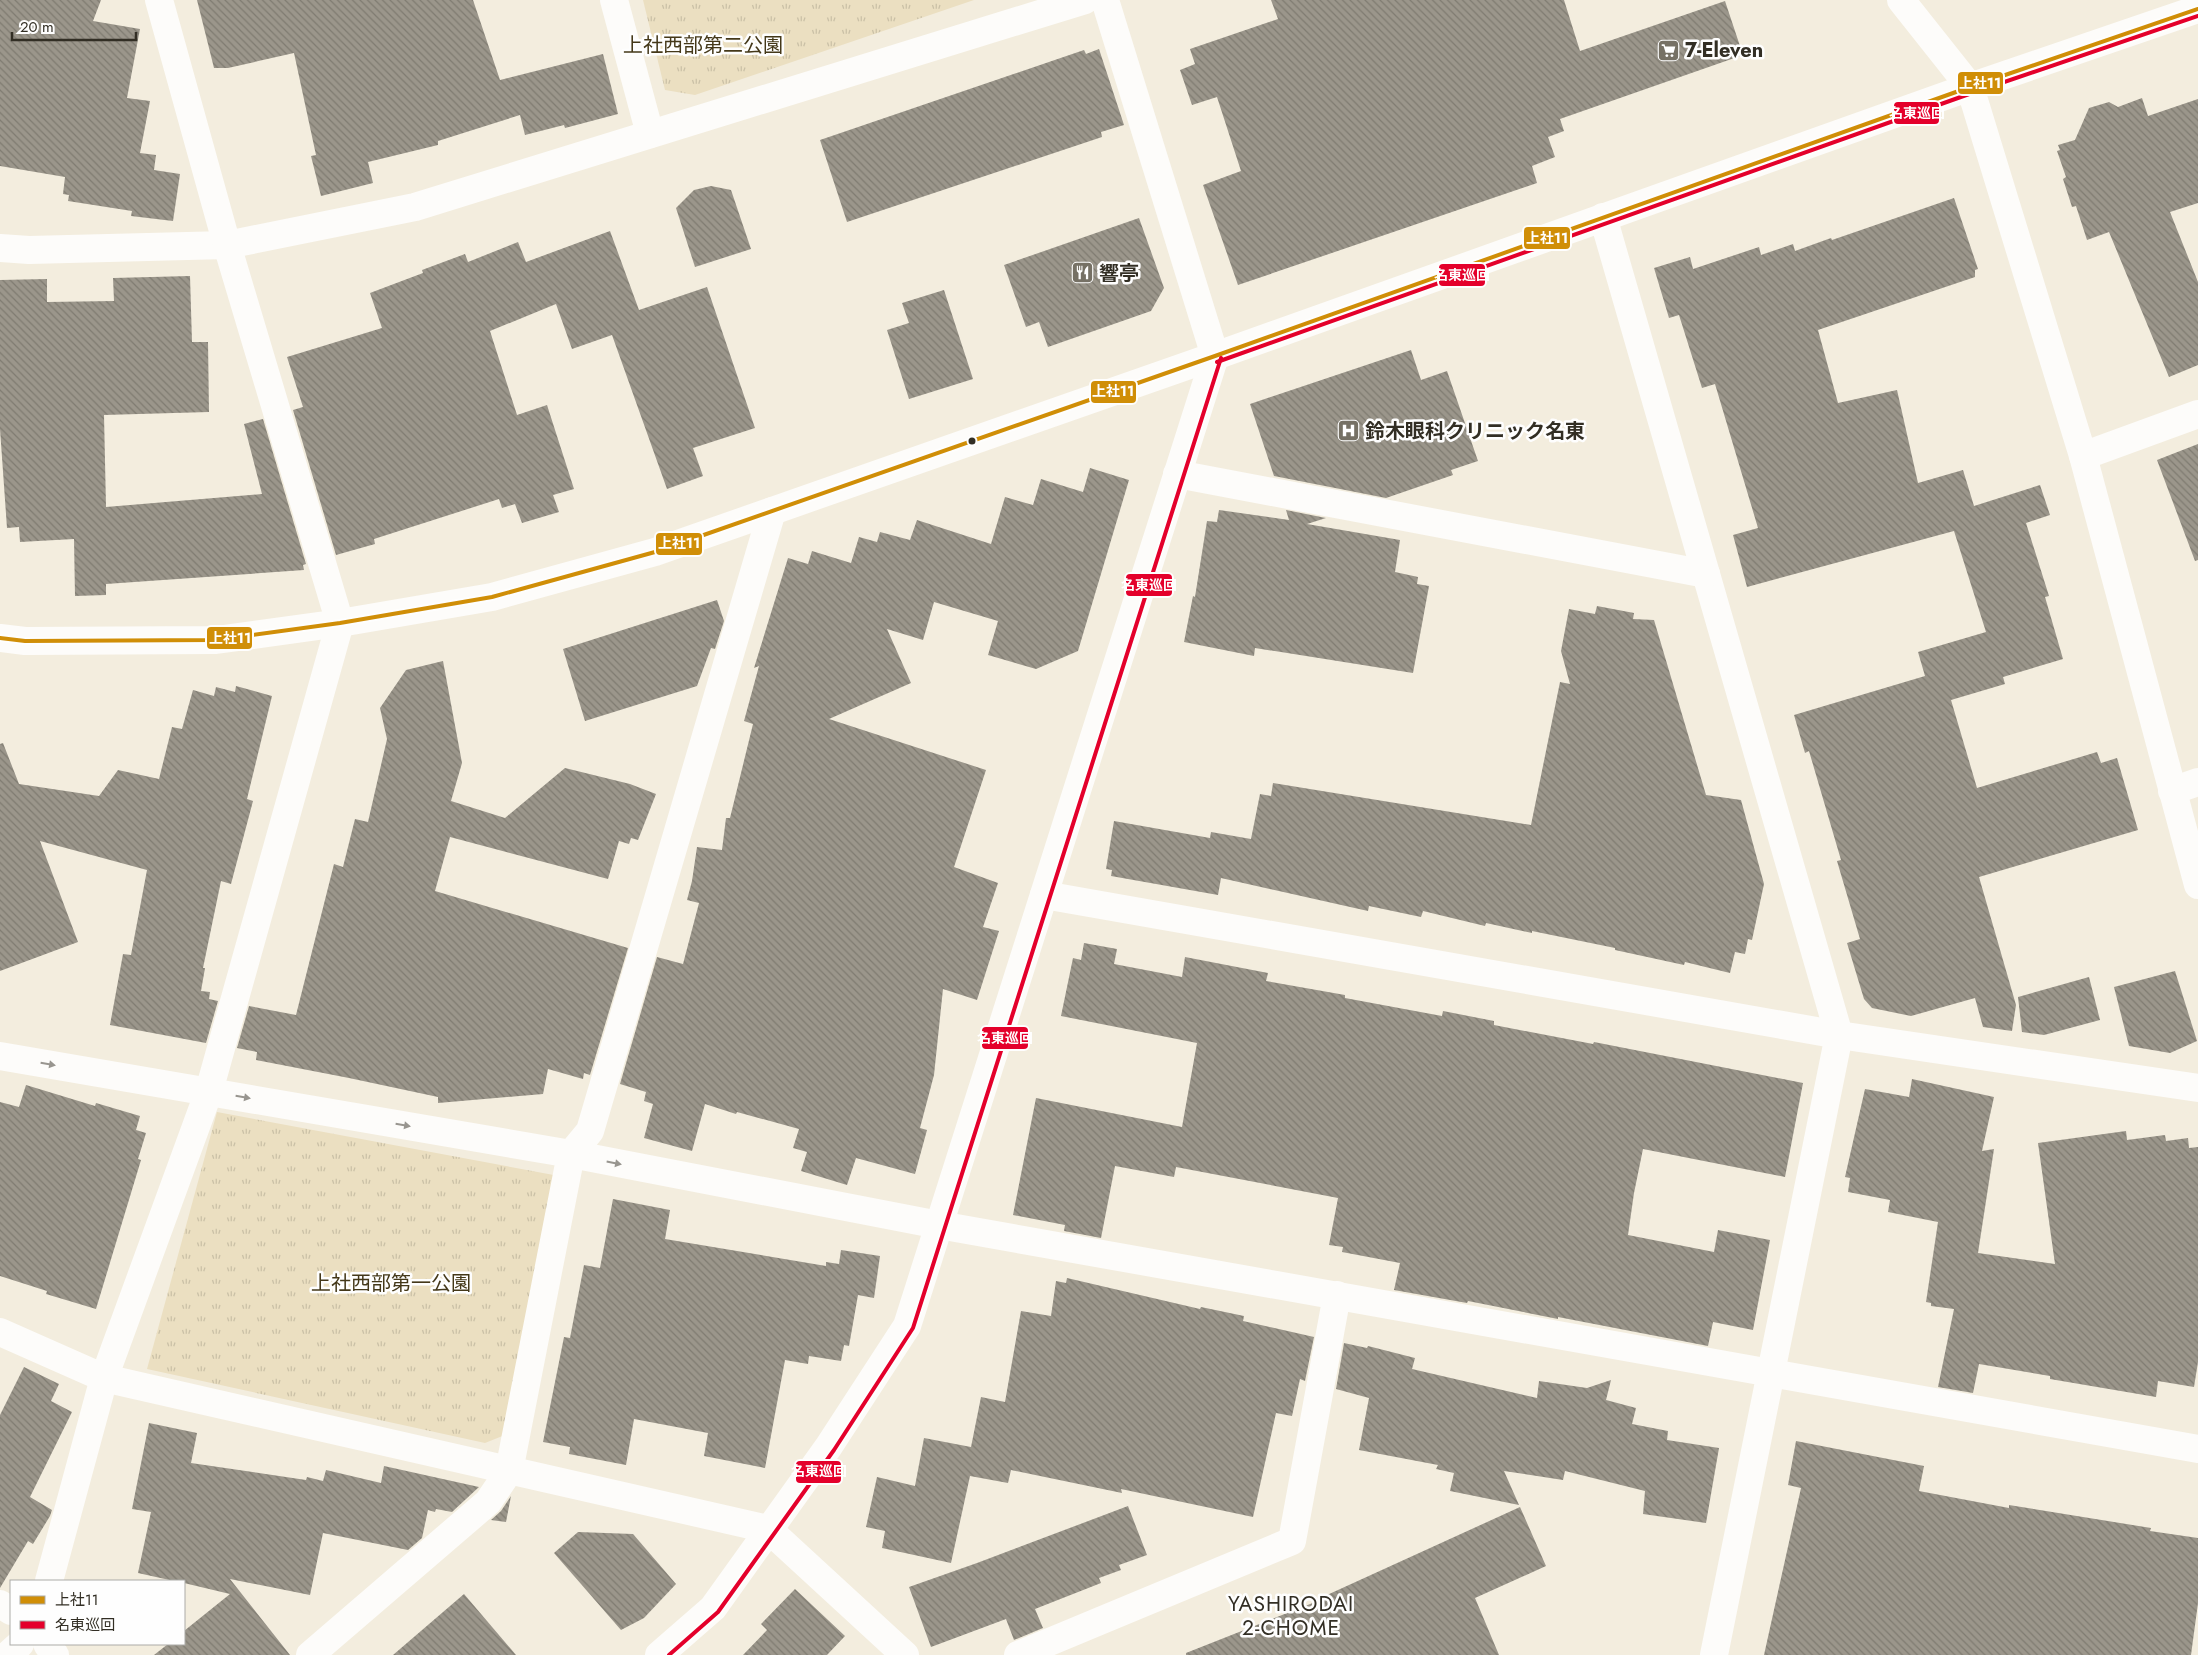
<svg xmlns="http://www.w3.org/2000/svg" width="2198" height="1655" font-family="Jost,'Noto Sans JP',sans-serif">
<defs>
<pattern id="park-tufts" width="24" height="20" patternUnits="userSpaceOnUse" patternTransform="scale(1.25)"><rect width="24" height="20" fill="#ebdfc1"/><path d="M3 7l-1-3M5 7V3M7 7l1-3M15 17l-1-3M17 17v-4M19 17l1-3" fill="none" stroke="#cac0a6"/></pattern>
<pattern id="building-back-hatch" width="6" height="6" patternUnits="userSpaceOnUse" patternTransform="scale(1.25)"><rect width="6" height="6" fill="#9b968b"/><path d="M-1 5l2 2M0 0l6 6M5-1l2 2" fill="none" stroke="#7f7b71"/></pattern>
</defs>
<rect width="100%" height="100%" fill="#f3edde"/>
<g fill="url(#park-tufts)">
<path d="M643,0H974L695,95L665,90Z"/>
<path d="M217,1112L559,1176L505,1435L485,1443L147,1369Z"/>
</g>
<g fill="url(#building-back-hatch)">
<path d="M0,0H101L93,21L140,29L127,98L150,101L140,153L156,155L154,170L180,174L173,221L131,216L132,211L68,201L69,195L63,194L65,177L0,166Z"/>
<path d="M197,0H473L500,80L603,54L618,114L565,128L564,125L525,135L520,115L438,141V145L368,162L373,183L321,196L311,156L316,155L294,53L228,68H214Z"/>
<path d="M1271,0H1564L1580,51L1725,1L1743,55L1560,119L1564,131L1548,137L1555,157L1532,166L1537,183L1238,285L1203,185L1241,171L1217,97L1192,105L1180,70L1195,64L1190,49L1278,19Z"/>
<path d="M1099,49L1124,125L1101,132L1102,137L847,222L820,140L1084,50L1086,54Z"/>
<path d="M2142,98L2148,116L2198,99V203L2170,212L2198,282V365L2169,377L2109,232L2087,240L2076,206L2072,207L2063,179L2066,177L2057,151L2060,150L2058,145L2075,140L2089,108L2109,102L2118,107Z"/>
<path d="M711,186L731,190L751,249L695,267L676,208L694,190Z"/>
<path d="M1954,198L1978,269L1975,270V277L1818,330L1838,403L1897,390L1918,483L1963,470L1974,506L2040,485L2050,515L2026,523L2049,596L2045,597L2063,659L2003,677L2005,684L1951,700L1977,788L2097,752L2101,763L2117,758L2138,830L1979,877L2016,1005L2012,1031L1983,1027L1975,998L1911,1016L1872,1008L1864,999L1847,943L1860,939L1837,861L1841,860L1809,751L1805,753L1794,715L1925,676L1918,652L1986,632L1954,531L1747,587L1733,535L1758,528L1715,384L1702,388L1679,315L1669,318L1654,268L1690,257L1693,269L1759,247L1761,255L1793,244L1795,251L1831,238L1832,240Z"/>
<path d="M1139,218L1164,288L1151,311L1048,347L1039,322L1026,327L1004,265Z"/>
<path d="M610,231L639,310L707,287L755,428L693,448L703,476L667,489L612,335L572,349L556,304L490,331L517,415L547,405L574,489L553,495L559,512L522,523L515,504L502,508L499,499L374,539L375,544L336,555L293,410L303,407L287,357L382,328L370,293L423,273L422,270L465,254L468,262L518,242L526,262Z"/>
<path d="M190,276L192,342H208L209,412L104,415L106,507L262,494L244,424L263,419L306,564L303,565L304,570L106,584V595L75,596L74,539L20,542L19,527L7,528L0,429V280L47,279V302L114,301L113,278Z"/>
<path d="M944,290L973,379L909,399L887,330L909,323L902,303Z"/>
<path d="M1411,350L1421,380L1447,371L1478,461L1451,470L1453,475L1386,498L1274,476L1250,404Z"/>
<path d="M2198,444V560L2195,561L2157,460Z"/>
<path d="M1090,468L1129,480L1078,651L1036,669L988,655L998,621L934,602L923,640L887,629L911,683L829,719L986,770L954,867L998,883L983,927L999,931L977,1000L943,989L934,1075L920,1128L927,1130L915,1174L856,1158L847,1185L801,1171L807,1152L793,1148L799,1129L737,1112L736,1114L705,1104L692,1151L644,1138L653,1104L644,1101L646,1092L620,1084L657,957L683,964L699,903L687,900L692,881L697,847L722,850L726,818H730L753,724L744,721L759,666L754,668L788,558L808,564L812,551L851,563L859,537L877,542L880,532L910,540L917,520L991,544L1005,497L1033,505L1041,479L1083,492Z"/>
<path d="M1219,510L1289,520L1286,510L1326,518L1307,524L1400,540L1395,572L1418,577L1417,584L1429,586L1413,673L1255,648L1254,656L1184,642L1193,596L1195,597L1207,521L1217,522Z"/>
<path d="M717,600L724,621L715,649L711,648L697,686L585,721L563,649Z"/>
<path d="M1597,606L1634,613L1633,619L1654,620L1706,795L1741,800L1764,884L1752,940L1748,939L1745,954L1735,952L1730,973L1685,962L1684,965L1615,950V948L1532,931V933L1486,923L1485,926L1423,911L1421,917L1369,906L1368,911L1221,878L1218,895L1111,876L1112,870L1106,869L1114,821L1210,838L1211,832L1251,839L1260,794L1271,796L1273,783L1531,825L1560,682L1570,684L1561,651L1569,609L1595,614Z"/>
<path d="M443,661L462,763L451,801L505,818L565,768L630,784L656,794L638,840L631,838L629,844L619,841L608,879L450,837L435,891L628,948L590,1075L584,1073L583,1079L548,1069L543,1094L438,1103V1097L349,1078L256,1060L257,1052L237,1048L249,1006L296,1015L334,864L343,867L355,819L368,822L387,739L380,708L406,670Z"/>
<path d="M236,686L272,696L247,799L253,801L231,884L221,881L203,968H205L201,991L210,992L209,999L218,1001L206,1043L110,1025L123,954L131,955L147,870L40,841L78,942L0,971V744L3,743L19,784L99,796L118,770L159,779L172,727L182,729L193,690L214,696L216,687L235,692Z"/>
<path d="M1084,943L1117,949L1114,964L1182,977L1185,957L1268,973L1266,981L1345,995V998L1442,1016L1443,1011L1494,1021V1025L1593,1044L1594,1042L1803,1083L1785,1177L1643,1149L1634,1193L1628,1235L1714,1252L1718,1230L1770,1240L1753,1330L1713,1322L1708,1346L1558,1317V1319L1468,1301L1467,1303L1394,1290L1400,1263L1342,1252L1343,1247L1329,1245L1338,1198L1176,1167L1174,1177L1115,1166L1101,1238L1064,1231L1065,1225L1013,1215L1036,1098L1182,1127L1197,1043L1061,1016L1073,958L1081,960Z"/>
<path d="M2175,971L2197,1041L2170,1053L2129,1046L2114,987Z"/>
<path d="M2089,977L2100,1020L2044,1035L2022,1032L2018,997Z"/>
<path d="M1912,1079L1994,1097L1982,1151L1994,1149L1978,1253L2055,1264L2038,1143L2126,1131L2127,1140L2165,1135L2166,1141L2188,1138L2189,1148L2198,1147V1362L2194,1387L2158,1381L2156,1397L2050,1379V1376L1979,1364L1973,1393L1938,1387L1954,1309L1931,1306V1303L1926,1302L1938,1222L1888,1212L1890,1200L1848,1192L1850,1178L1845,1177L1865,1089L1909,1097Z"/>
<path d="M26,1085L95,1106L96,1103L140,1116L136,1130L146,1133L138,1159L141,1160L96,1309L46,1294L47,1291L0,1276V1102L19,1107Z"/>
<path d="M613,1199L670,1210L665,1239L826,1266V1262L839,1264L841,1250L880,1256L874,1298L858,1295L849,1346L844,1345L841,1361L809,1356L808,1364L785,1360L765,1468L704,1456L708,1433L634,1419L626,1465L569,1454L570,1447L543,1442L564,1337L570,1338L584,1265L600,1268Z"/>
<path d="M1067,1278L1200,1309L1201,1307L1244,1316L1243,1321L1314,1337L1305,1381L1300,1379L1292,1416L1276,1413L1253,1517L1121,1489L1122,1493L1011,1470L1008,1483L970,1476L951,1563L882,1548L885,1531L866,1527L877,1477L915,1486L924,1438L971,1447L981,1397L1005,1402L1021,1311L1051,1316L1056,1281L1066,1283Z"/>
<path d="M1344,1343L1367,1348L1368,1346L1415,1358L1412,1369L1537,1398L1539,1381L1587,1388L1611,1380L1606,1400L1636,1408L1632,1424L1668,1431L1667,1440L1719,1448L1706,1523L1643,1514L1645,1491L1565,1471L1563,1480L1504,1471L1519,1505L1450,1491L1454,1473L1436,1469L1438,1465L1359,1450L1369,1398L1336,1389Z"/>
<path d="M24,1367L59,1384L51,1401L72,1412L30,1497L52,1510L50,1516L33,1544L28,1541L0,1588V1415Z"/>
<path d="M149,1423L197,1433L191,1463L306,1480L307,1477L323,1481L326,1470L381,1483L384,1466L479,1487L452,1512L436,1509L435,1512L428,1510L422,1538L408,1550L323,1533L310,1595L230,1579L290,1655H154L168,1644H184V1631L230,1594L184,1583V1581H174L138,1573L151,1512L132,1509Z"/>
<path d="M1796,1441L1924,1466L1919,1491L2009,1508V1505L2151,1528L2150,1531L2198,1538V1603L2191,1655H1764L1801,1488L1788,1485Z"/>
<path d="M511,1496L506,1522L491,1520L501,1511Z"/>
<path d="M1128,1506L1147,1555L1119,1565L1121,1570L1099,1578L1101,1583L1035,1609L1043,1628L1014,1640L1006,1619L931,1647L909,1587L977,1563Z"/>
<path d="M1520,1507L1546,1566L1475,1598L1499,1655H1186V1653L1328,1597L1327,1595Z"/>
<path d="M578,1532L633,1534L676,1584L644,1618L621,1630L554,1553Z"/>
<path d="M795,1589L845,1636L827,1655H743L767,1630L761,1624Z"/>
<path d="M464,1594L516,1655H393Z"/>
</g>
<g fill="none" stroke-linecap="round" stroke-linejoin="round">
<g stroke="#fdfcfa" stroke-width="28">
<path d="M614,0L650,134"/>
<path d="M1105,0L1215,356"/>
<path d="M1603,217L1839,1035L1714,1655"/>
<path d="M0,248L29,250L227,245L415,207L1085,0"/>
<path d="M2083,456L2198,414"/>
<path d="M1177,474L1706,574"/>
<path d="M2172,791L2198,782"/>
<path d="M1044,895L1839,1035L2198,1088"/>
<path d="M0,1056L571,1154L939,1225L2198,1449"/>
<path d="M0,1332L104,1378L768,1529L905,1655"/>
<path d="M49,1581L104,1378L209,1091L340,623L227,245L159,0"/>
<path d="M0,1604L11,1611"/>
<path d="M47,1644L55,1655"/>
<path d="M8,1655L20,1644"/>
<path d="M310,1655L488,1502L509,1471L571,1154L590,1131L772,511"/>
<path d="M1018,1655L1292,1541L1337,1295"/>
</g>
<g stroke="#fdfcfa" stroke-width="28">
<path d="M1901,0L1970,87L2083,456L2198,885"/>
<path d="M0,638L25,641L216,640L340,623L492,597L655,552L1215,356L1970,87L2198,9"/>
<path d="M659,1655L713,1608L829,1446L907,1326L1215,356"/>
</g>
<defs>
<path id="bus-1" d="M0,638L25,641L216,640L340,623L492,597L655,552L1215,356L1970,87L2198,9"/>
<g id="bus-2">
<path d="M1217,362L1972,93L2198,16"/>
<path d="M669,1655L718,1612L834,1450L913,1328L1221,358"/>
</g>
</defs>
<use href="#bus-1" stroke="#fefefe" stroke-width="8"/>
<use href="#bus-2" stroke="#fefefe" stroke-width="8"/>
<use href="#bus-1" stroke="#d08e07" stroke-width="4"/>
<use href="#bus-2" stroke="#e4002b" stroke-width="4"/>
</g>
<defs><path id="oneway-solid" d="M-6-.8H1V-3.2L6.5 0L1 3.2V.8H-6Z" transform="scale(1.25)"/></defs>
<g fill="#98958f">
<use href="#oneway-solid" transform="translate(48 1064) rotate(10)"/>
<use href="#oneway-solid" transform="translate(243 1097) rotate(10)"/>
<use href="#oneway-solid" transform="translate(403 1125) rotate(10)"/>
<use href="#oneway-solid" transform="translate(614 1163) rotate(11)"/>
</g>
<defs>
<symbol id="supermarket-square" viewBox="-11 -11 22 22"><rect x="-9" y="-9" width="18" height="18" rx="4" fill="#767165" stroke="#fefefe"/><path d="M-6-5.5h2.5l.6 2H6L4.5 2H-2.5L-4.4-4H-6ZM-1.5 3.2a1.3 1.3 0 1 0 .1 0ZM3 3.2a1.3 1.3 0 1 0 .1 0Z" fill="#fff"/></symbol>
<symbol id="restaurant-square" viewBox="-11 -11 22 22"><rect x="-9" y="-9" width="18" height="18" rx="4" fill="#767165" stroke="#fefefe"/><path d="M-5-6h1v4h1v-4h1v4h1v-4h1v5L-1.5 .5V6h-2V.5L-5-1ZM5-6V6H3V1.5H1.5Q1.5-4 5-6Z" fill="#fff"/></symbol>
<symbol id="hospital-square" viewBox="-11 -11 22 22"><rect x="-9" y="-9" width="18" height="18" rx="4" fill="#767165" stroke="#fefefe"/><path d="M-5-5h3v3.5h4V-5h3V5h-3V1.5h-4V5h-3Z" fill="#fff"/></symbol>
</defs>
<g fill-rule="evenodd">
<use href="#supermarket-square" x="1656" y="38" width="25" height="25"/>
<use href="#restaurant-square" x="1070" y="260" width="25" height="25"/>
<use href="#hospital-square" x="1336" y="418" width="25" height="25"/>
</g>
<circle fill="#322e24" stroke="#fefefe" stroke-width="2" cx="972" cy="441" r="4.5"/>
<g text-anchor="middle" stroke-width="5" stroke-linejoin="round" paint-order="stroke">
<g font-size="20" fill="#443819" stroke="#fefefe">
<text x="703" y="52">上社西部第二公園</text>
<text x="391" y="1290">上社西部第一公園</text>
</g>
<g font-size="20" font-weight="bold" fill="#322e24" stroke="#fefefe" text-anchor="start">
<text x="1685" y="57">7-Eleven</text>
<text x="1099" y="280">響亭</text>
<text x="1365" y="438">鈴木眼科クリニック名東</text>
</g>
<g font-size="21" letter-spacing="1" fill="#322e24" stroke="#fefefe">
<text x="1291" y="1611">YASHIRODAI<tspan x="1291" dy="24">2-CHOME</tspan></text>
</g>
</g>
<g stroke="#fefefe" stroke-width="2">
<rect x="1957" y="71" width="47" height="24" rx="5" fill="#d08e07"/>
<rect x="1893" y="101" width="47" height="24" rx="5" fill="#e4002b"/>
<rect x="1523" y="226" width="48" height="24" rx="5" fill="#d08e07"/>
<rect x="1438" y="263" width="48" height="24" rx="5" fill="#e4002b"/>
<rect x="1090" y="380" width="47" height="24" rx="5" fill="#d08e07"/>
<rect x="655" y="532" width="48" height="24" rx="5" fill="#d08e07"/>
<rect x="1125" y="573" width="48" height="24" rx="5" fill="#e4002b"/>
<rect x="206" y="626" width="47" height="24" rx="5" fill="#d08e07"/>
<rect x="981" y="1026" width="48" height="24" rx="5" fill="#e4002b"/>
<rect x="795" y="1460" width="47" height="24" rx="5" fill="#e4002b"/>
</g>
<g font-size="14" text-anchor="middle" font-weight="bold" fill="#fff">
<text x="1980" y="88">上社11</text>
<text x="1917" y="118">名東巡回</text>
<text x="1547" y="243">上社11</text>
<text x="1462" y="280">名東巡回</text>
<text x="1113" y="396">上社11</text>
<text x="679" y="548">上社11</text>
<text x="1149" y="590">名東巡回</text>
<text x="230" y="643">上社11</text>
<text x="1005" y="1043">名東巡回</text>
<text x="819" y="1476">名東巡回</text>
</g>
<rect x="10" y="1580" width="175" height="65" fill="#fefefe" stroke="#acaba7"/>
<rect x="20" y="1596" width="25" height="8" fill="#d08e07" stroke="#acaba7"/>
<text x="55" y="1605" font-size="15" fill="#322e24">上社11</text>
<rect x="20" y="1621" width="25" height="8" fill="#e4002b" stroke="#acaba7"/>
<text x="55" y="1630" font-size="15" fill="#322e24">名東巡回</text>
<path d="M12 32v8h124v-8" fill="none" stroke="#322e24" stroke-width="2.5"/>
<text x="20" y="32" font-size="15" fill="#322e24" stroke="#fefefe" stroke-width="4" paint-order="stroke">20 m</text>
</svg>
